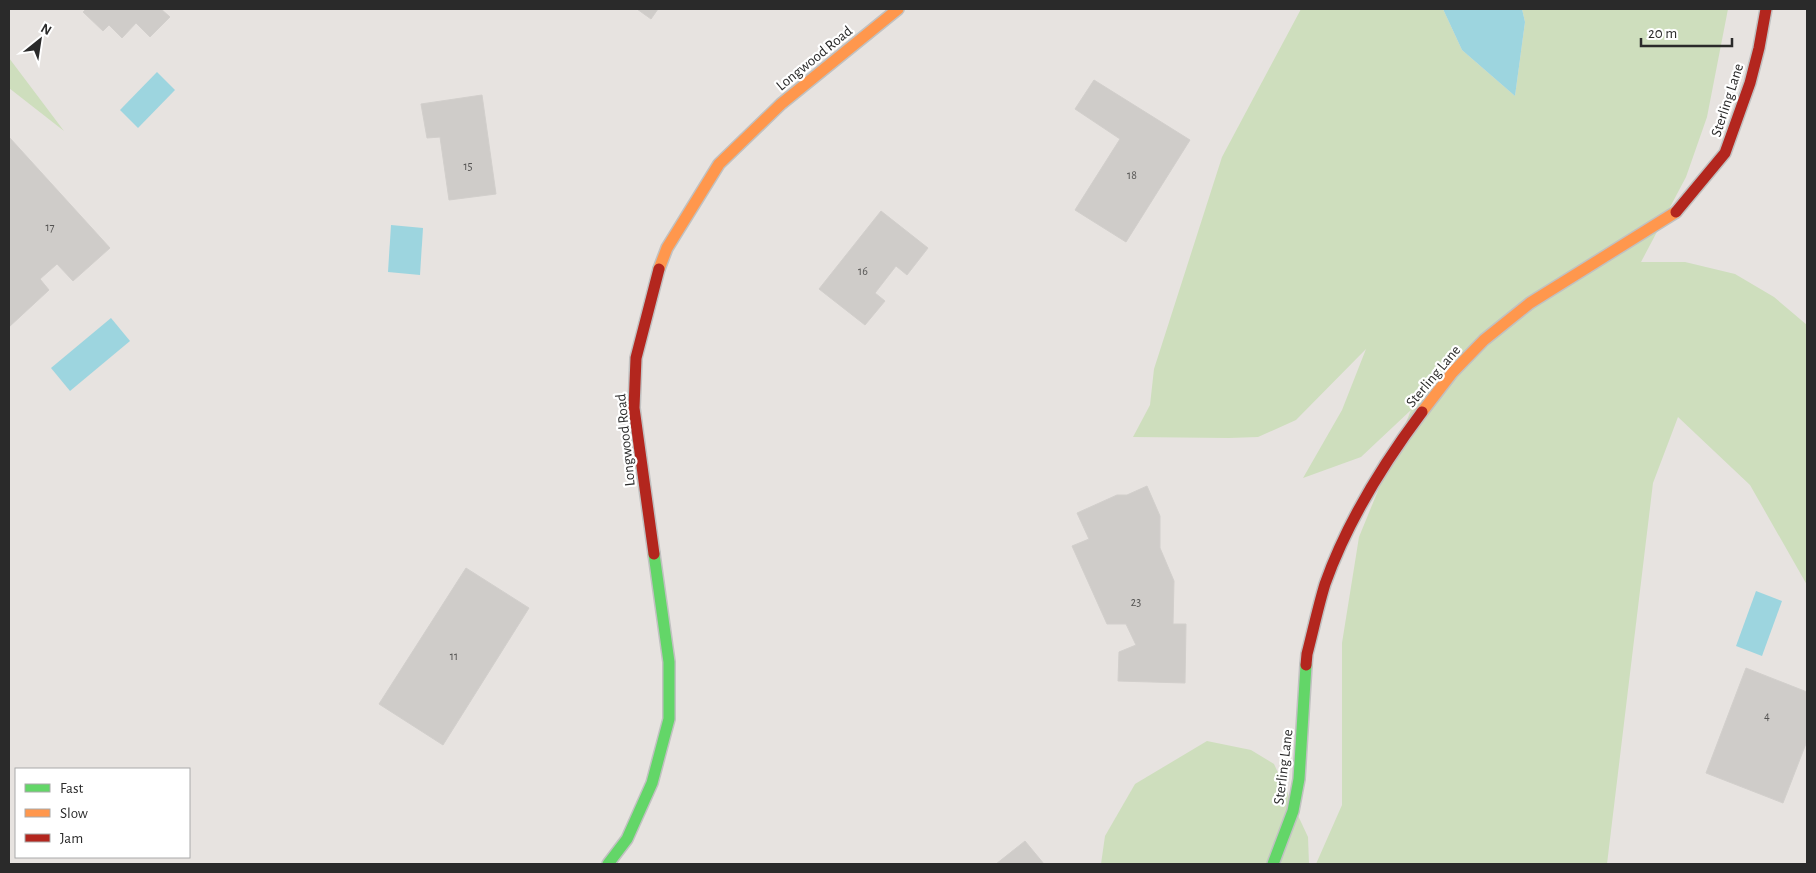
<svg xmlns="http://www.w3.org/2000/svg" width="1816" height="873" font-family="'Alegreya Sans',sans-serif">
<rect width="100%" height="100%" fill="#e7e3e0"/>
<g fill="#cedebd">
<path d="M1301,9H1443L1462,50L1515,96L1525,22L1522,9H1728L1707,117L1686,177L1641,262H1685L1735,274L1774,297L1807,325V585L1750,485L1678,417L1653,483L1607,864H1316L1342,805V643L1359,537L1411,410L1361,457L1303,478L1342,410L1366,349L1296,420L1258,437L1229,438L1133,437L1150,405L1154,369L1222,157Z"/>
<path d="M9,57V58L64,131L9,88Z"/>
<path d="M1207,741L1251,750L1274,764L1308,837L1309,864H1101L1105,836L1135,784Z"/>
</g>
<g fill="#9dd5df">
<path d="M1443,9H1522L1525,22L1515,96L1462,50Z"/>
<path d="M157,72L175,90L138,128L120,110Z"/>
<path d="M391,225L423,228L420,275L388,272Z"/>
<path d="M111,318L130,341L70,391L51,368Z"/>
<path d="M1756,591L1782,601L1762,656L1736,646Z"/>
</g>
<g fill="#cfccc9" stroke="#d2cfcc">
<path d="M86,9H161L170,17L150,37L136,23L122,38L109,25L103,31L83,12Z"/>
<path d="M637,9H658L651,19Z"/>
<path d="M1094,80L1190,140L1126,242L1075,210L1120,139L1075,109Z"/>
<path d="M482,95L496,194L449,200L440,137L427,138L421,104Z"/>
<path d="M9,137L110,248L73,281L57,264L40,279L49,290L9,327V206L10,204L9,203Z"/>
<path d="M881,211L928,248L907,275L896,266L875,293L885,301L865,325L819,289Z"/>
<path d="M1147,486L1160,516V548L1174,581L1173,624H1186L1185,683L1118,681L1119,652L1136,645L1126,624H1107L1072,546L1089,539L1077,513L1117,495H1127Z"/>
<path d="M466,568L529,608L443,745L379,704Z"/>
<path d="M1746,668L1807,692V741L1783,803L1706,773Z"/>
<path d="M1025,841L1044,864H996Z"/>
</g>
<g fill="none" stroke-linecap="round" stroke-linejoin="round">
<defs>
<g id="fast">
<path d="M608,864L627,839L652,783L669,719V662L654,554"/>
<path d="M1273,864L1293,811L1299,779L1306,665"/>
</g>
<g id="slow">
<path d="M659,269L667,248L719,164L781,104L898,9"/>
<path d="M1422,412L1452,373L1484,340L1530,303L1676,212"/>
</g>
<g id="jam">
<path d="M1676,212L1725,153L1750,83L1759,48L1766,9"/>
<path d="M654,554L634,408L636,358L659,269"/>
<path d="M1306,665L1307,654C1313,631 1318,607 1325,584C1347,522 1383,464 1422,412"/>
</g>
</defs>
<use href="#fast" stroke="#c1c1c1" stroke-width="14"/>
<use href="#slow" stroke="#c1c1c1" stroke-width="14"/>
<use href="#jam" stroke="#c1c1c1" stroke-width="14"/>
<use href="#fast" stroke="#63d668" stroke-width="11"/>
<use href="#slow" stroke="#ff974d" stroke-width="11"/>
<use href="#jam" stroke="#b3261e" stroke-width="11"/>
</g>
<g text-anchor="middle" stroke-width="4.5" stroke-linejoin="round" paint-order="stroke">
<g font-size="12" fill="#545352">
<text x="468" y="170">15</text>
<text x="1132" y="179">18</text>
<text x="50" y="231">17</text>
<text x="863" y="275">16</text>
<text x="1136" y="606">23</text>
<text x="454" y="660">11</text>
<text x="1767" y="720">4</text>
</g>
<g font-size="15" fill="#2a2a2a" stroke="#fff">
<text transform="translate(814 58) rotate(-39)" y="5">Longwood Road</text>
<text transform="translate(1727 100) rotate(-72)" y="5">Sterling Lane</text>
<text transform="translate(1433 376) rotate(-50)" y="5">Sterling Lane</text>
<text transform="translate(625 440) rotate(-96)" y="5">Longwood Road</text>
<text transform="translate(1283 767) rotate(-83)" y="5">Sterling Lane</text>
</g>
</g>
<rect width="1816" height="873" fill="none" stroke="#2a2a2a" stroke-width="20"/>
<rect x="15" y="768" width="175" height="90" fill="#ffffff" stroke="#aaaaaa"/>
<rect x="25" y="784" width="25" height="8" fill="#63d668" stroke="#aaaaaa"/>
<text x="60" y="793" font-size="15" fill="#2a2a2a">Fast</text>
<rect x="25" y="809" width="25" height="8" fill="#ff974d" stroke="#aaaaaa"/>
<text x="60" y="818" font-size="15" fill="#2a2a2a">Slow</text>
<rect x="25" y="834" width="25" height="8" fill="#b3261e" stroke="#aaaaaa"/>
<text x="60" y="843" font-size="15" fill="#2a2a2a">Jam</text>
<g transform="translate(40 40) rotate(30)" stroke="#ffffff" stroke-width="4" paint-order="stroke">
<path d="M0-4L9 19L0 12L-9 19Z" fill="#2a2a2a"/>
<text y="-8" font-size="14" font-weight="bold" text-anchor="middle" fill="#2a2a2a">N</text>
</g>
<path d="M1641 38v8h91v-8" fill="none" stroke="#2a2a2a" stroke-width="2.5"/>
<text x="1648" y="38" font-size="15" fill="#2a2a2a" stroke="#ffffff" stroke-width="4" paint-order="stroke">20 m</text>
</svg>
